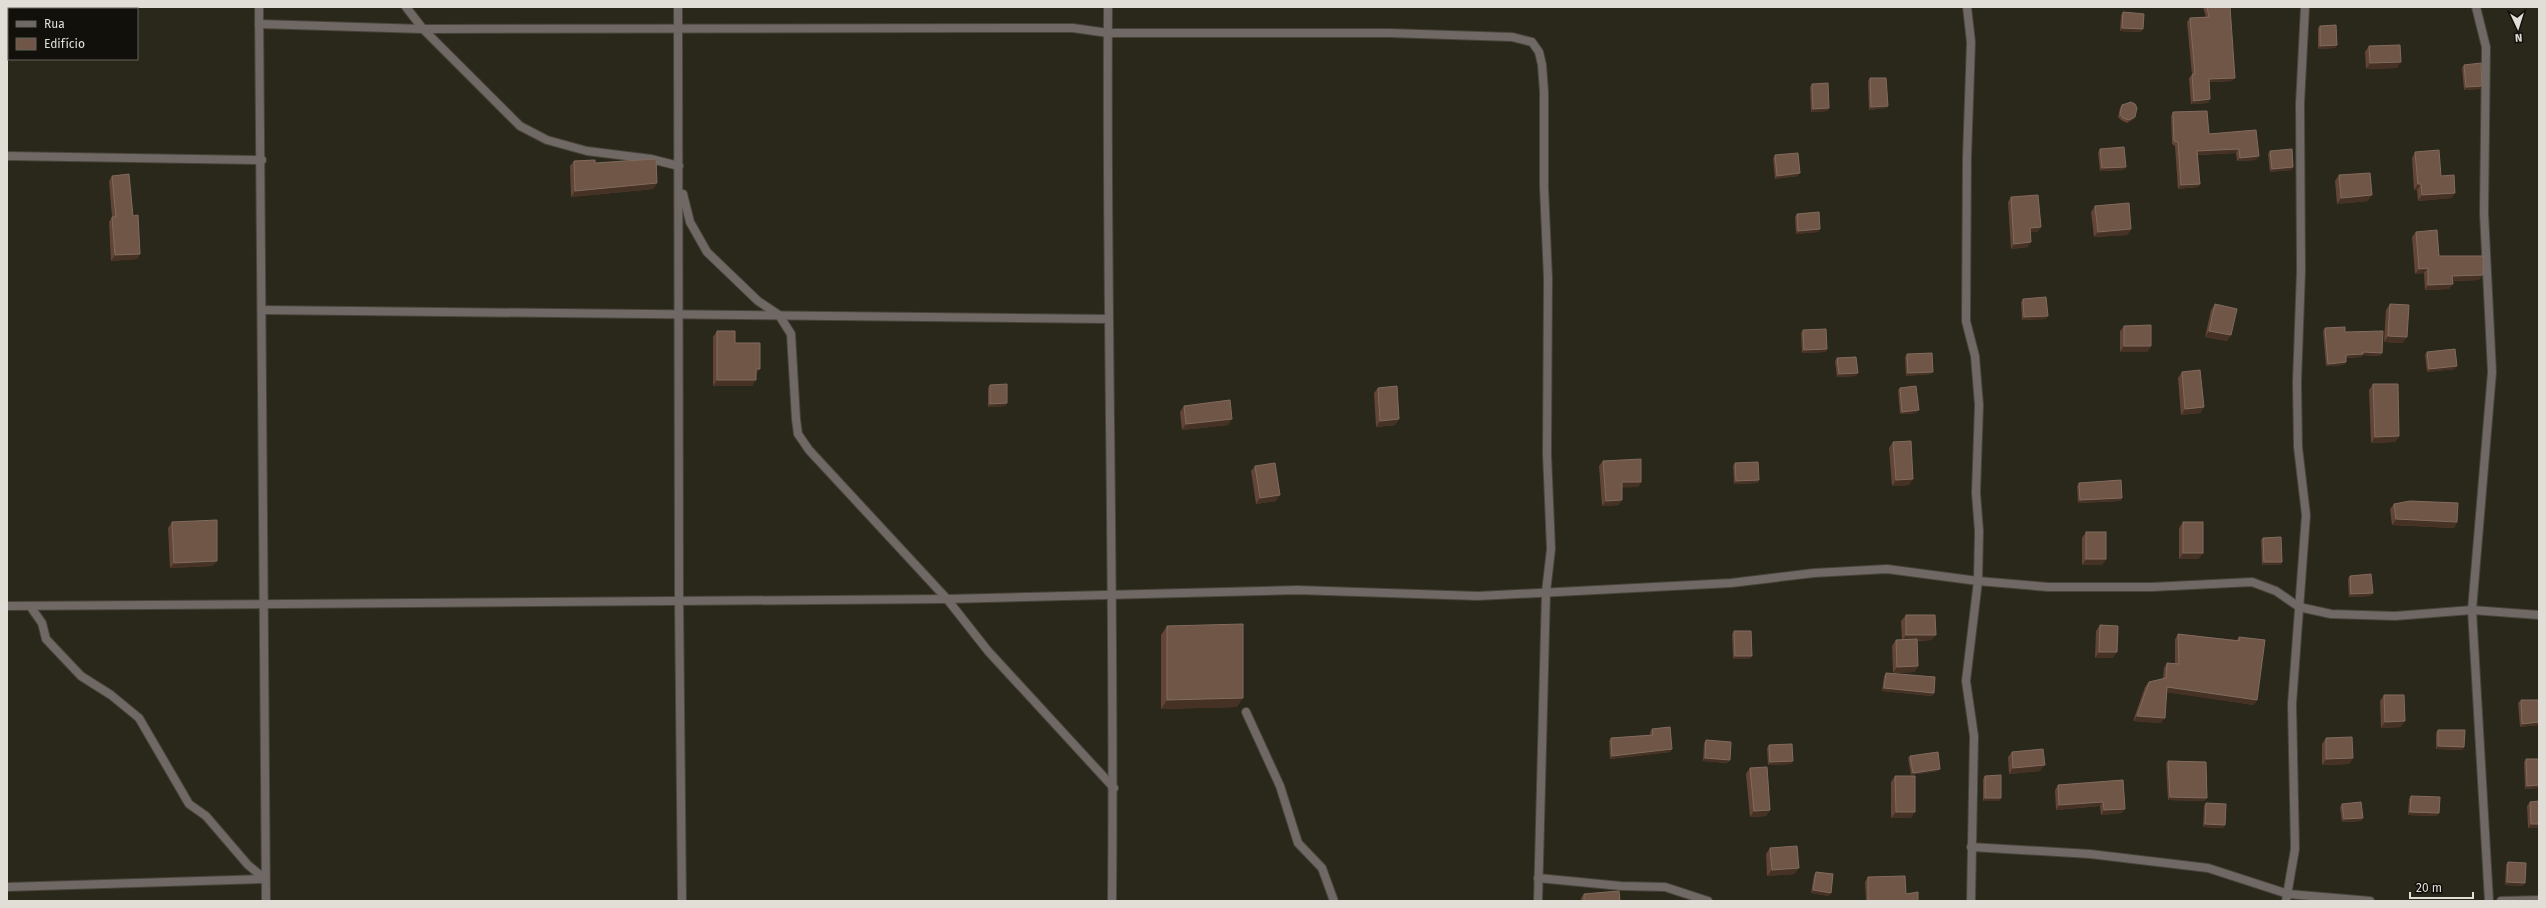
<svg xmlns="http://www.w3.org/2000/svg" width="2546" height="908" font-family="'Fira Sans',sans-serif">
<rect width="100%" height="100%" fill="#2a271b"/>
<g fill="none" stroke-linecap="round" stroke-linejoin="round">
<defs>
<g id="minor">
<path d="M259,7L266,901"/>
<path d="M406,7L423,29L520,126L547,140L587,151L651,159L679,166"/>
<path d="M678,7L679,600L682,901"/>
<path d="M1108,7C1106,305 1115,603 1112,901"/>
<path d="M1967,7L1971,42L1967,157L1966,321L1975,356L1979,405L1976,493L1979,531L1978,581L1966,681L1974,736L1971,901"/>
<path d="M2476,7L2486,47L2484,213L2492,372L2472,610L2489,901"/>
<path d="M259,24L423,29L1073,28L1108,33H1389L1512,37L1532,42L1539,52L1542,65L1544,92V187L1548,278L1547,454L1551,549L1546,592L1538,901"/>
<path d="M7,156L262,160"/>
<path d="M683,194L690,222L707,252L758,301L779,315L791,334L796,419L798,434L809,450L947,599L988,651L1114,788"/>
<path d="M262,310L1109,319"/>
<path d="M7,606L947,599L1297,590L1478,596L1731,583L1814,573L1887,569L1978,581L2048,587H2152L2252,582L2276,591L2299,607L2331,614L2395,616L2472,610L2539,615"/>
<path d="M1246,712L1280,786L1298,843L1322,868L1334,901"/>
<path d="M1971,847L2090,854L2208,868L2288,894L2370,901"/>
<path d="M1538,878L1621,886L1665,887L1708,901"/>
<path d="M7,887L265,879L248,865L206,816L189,804L139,718L111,695L81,676L46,639L42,623L30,606"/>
<path d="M2286,901L2295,849L2292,704L2306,515L2298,447L2297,382L2301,271L2300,104L2305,7"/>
<path d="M2501,901L2539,900"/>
</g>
</defs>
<use href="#minor" stroke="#474439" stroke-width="10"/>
<use href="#minor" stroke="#6f6865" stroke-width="8"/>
</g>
<g fill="#624536">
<path d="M2203,7H2230L2232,81L2209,82L2208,103L2191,104L2189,78L2192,75L2187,22L2190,18L2206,17Z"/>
<path d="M2123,12L2141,32L2120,31L2121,15Z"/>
<path d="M2320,26L2337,45L2335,48L2318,49V28Z"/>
<path d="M2369,46L2397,68L2366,69L2365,52Z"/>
<path d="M2464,65L2482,86L2480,89L2464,90L2462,68Z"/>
<path d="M1870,78L1888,106L1886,108L1869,110L1868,81Z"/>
<path d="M1812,84L1829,108L1827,111L1811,112L1810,87Z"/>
<path d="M2122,105L2133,120L2127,123L2121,120L2118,117L2120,108Z"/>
<path d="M2173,112L2209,134L2256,130V160L2237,161L2236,153L2197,155L2200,184L2197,187L2178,189L2175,146L2172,144L2171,116Z"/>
<path d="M2100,149L2124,170L2100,171L2098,152Z"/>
<path d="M2270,151L2293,167L2291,170L2270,172L2268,154Z"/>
<path d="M2415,152L2441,176L2455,193L2451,198L2418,201L2417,190H2414L2412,158Z"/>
<path d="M1775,155L1798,176L1775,179L1773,158Z"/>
<path d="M574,161L595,163L657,183L653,189L571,197L570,166Z"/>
<path d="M2339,175L2368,201L2337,204L2335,181Z"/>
<path d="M112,176L133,216L140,254L137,259L111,261L109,222L112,217L109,181Z"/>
<path d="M2011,197L2041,227L2037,232H2030L2028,247L2011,249L2008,202Z"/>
<path d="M2095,206L2131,229L2127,235L2094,237L2091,212Z"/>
<path d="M1797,214L1820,229L1818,232L1796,234L1795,217Z"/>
<path d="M2416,232L2439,256L2479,280L2453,281L2449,289L2425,290L2424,273L2415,274L2412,237Z"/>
<path d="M2023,299L2046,319L2022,320L2021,302Z"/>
<path d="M2215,304L2227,341L2205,337L2211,310Z"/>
<path d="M2390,304L2403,343L2384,342L2386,310Z"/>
<path d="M2124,326L2151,346L2147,352H2120V331Z"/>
<path d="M2325,328L2345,332L2382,353L2380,356L2363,355L2361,357L2346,358L2344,365L2326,366L2323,331Z"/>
<path d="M1803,330L1827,349L1825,352L1802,353L1801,333Z"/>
<path d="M717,331L735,343L760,369L756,374L752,386H713V337Z"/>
<path d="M2427,352L2455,369L2427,372L2425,355Z"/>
<path d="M1907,354L1931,374L1906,376L1905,357Z"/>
<path d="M1837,358L1856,376L1837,377L1835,361Z"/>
<path d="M2182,372L2204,407L2200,413L2181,415L2178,378Z"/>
<path d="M2373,384L2399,436L2395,442L2371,443L2369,390Z"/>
<path d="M990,385L1007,403L1005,406L988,407V388Z"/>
<path d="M1378,388L1399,419L1395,425L1376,427L1374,393Z"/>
<path d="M1900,388L1916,413L1900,414L1898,390Z"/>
<path d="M1184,406L1228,425L1182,430L1180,412Z"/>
<path d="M1893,442L1909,485L1892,486L1889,448Z"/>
<path d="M1603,461L1641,482L1638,487H1622L1619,505L1602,506L1599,466Z"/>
<path d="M1735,463L1759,480L1757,483L1734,484L1733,466Z"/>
<path d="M1255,466L1276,501L1256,504L1251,471Z"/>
<path d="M2079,483L2122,498L2120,501L2078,503L2077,486Z"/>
<path d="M2394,504L2457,522L2454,528L2392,525L2390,509Z"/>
<path d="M172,522L213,566L170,568L168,528Z"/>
<path d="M2183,522L2203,553L2198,559H2179V528Z"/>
<path d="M2086,532L2106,559L2102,565H2082V538Z"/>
<path d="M2263,538L2282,562L2280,565H2262L2261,540Z"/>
<path d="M2350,576L2371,596L2349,597L2348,579Z"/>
<path d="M1906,615L1932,640L1917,641L1918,666L1914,672L1893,673L1892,646L1896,640H1902L1901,621Z"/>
<path d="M2100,625L2113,658H2095L2096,631Z"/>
<path d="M1167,626L1237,707L1161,709V635Z"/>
<path d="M1734,631L1750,659H1733L1732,634Z"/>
<path d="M2178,634L2237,640L2239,637L2254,705L2167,692L2161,723L2133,721L2145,687L2149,682L2163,679L2164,668L2167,663L2175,664V639Z"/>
<path d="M1886,673L1934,693L1932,696L1882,691L1884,676Z"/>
<path d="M2384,695L2401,727L2381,728L2380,701Z"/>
<path d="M2521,700L2539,725L2520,727L2518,703Z"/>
<path d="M1652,729L1672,749L1670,752L1610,759L1609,741L1611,738L1650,735V732Z"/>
<path d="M2438,730L2464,747L2462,750L2436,749V733Z"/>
<path d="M2326,738L2353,758L2349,764L2322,765V744Z"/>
<path d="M1706,740L1728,763L1703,761L1704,743Z"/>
<path d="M1769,745L1791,764L1768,765L1767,748Z"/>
<path d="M2012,752L2040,771L2009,774L2008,757Z"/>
<path d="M1910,756L1940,769L1938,771L1911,775L1908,758Z"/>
<path d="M2526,759L2539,788L2525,789L2524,762Z"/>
<path d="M2168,761L2204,801L2168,800L2166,764Z"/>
<path d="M1750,768L1770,810L1766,816L1750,817L1746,774Z"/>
<path d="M1895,776L1911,818H1891V782Z"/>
<path d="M1985,776L1999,801H1983V779Z"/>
<path d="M2123,780L2122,813L2101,815L2100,806L2056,810L2055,790L2058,785Z"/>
<path d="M2411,796L2437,816L2408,815L2409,799Z"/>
<path d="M2530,802L2539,828H2528L2527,806Z"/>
<path d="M2206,803L2225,825L2223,828L2203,827L2204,806Z"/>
<path d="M2342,804L2363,818L2361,821L2342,822L2340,807Z"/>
<path d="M1770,848L1795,874L1767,876L1766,854Z"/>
<path d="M2508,862L2523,886L2505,885L2506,865Z"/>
<path d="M1816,872L1829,896L1811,893L1814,875Z"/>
<path d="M1868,877L1906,894L1918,901H1866L1865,882Z"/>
<path d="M1584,894L1620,901H1581V898Z"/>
</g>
<g fill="#463224">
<path d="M2122,28L2143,29L2141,32L2120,31Z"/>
<path d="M2337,45L2335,48L2318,49L2320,46Z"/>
<path d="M2401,62L2397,68L2366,69L2370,63Z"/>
<path d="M2235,78L2232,81L2206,82L2209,79Z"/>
<path d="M2482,86L2480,89L2464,90L2466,87Z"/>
<path d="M2210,99L2208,103L2191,104L2194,101Z"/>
<path d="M1888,106L1886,108L1869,110L1871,107Z"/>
<path d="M1829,108L1827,111L1811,112L1813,109Z"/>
<path d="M2135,117L2133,120L2127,123L2129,120Z"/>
<path d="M2239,149L2236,153L2194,155L2197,151Z"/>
<path d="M2259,156L2256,160L2237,161L2240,158Z"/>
<path d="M2126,167L2124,170L2100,171L2102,168Z"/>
<path d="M2293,167L2291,170L2270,172L2272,169Z"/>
<path d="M1800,173L1798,176L1775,179L1777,176Z"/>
<path d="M657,183L653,189L571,197L575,191Z"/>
<path d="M2200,184L2197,187L2178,189L2181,185Z"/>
<path d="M2418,184H2421L2417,190H2414Z"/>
<path d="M2455,193L2451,198L2418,201L2422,195Z"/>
<path d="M2372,195L2368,201L2337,204L2341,198Z"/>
<path d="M2041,227L2037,232L2026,233L2030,228Z"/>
<path d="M1820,229L1818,232L1796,234L1798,231Z"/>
<path d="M2131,229L2127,235L2094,237L2098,232Z"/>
<path d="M2031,242L2028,247L2011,249L2014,244Z"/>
<path d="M140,254L137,259L111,261L115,255Z"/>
<path d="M2428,268L2424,273L2415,274L2419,269Z"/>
<path d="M2483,275L2479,280L2449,281L2452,276Z"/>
<path d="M2453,284L2449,289L2425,290L2428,285Z"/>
<path d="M2048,316L2046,319L2022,320L2024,317Z"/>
<path d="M2209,331L2231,335L2227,341L2205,337Z"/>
<path d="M2388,336L2407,337L2403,343L2384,342Z"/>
<path d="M2124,346H2151L2147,352H2120Z"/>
<path d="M1827,349L1825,352L1802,353L1804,350Z"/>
<path d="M2363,352L2382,353L2380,356L2363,355L2361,357L2343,358L2346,355Z"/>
<path d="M2346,362L2344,365L2326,366L2328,364Z"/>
<path d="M2457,366L2455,369L2427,372L2429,369Z"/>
<path d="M756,369H760L756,374H752Z"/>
<path d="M1933,372L1931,374L1906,376L1908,373Z"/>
<path d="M1858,373L1856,376L1837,377L1839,374Z"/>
<path d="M717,380H756L752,386H713Z"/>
<path d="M1007,403L1005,406L988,407L990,404Z"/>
<path d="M2204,407L2200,413L2181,415L2185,409Z"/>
<path d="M1919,410L1916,413L1900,414L1902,412Z"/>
<path d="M1232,419L1228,425L1182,430L1186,424Z"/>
<path d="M1399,419L1395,425L1376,427L1380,421Z"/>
<path d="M2399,436L2395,442L2371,443L2375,437Z"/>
<path d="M1913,479L1909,485L1892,486L1896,480Z"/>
<path d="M1759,480L1757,483L1734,484L1736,481Z"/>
<path d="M1622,482H1641L1638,487L1618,488Z"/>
<path d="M1280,495L1276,501L1256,504L1260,498Z"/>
<path d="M2122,498L2120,501L2078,503L2080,500Z"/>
<path d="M1622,500L1619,505L1602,506L1606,501Z"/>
<path d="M2396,519L2457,522L2454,528L2392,525Z"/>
<path d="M2183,553H2203L2198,559H2179Z"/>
<path d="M2086,559H2106L2102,565H2082Z"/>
<path d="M217,561L213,566L170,568L174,563Z"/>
<path d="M2264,562H2282L2280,565H2262Z"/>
<path d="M2373,593L2371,596L2349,597L2351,594Z"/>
<path d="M1906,635H1936L1932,640L1902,641Z"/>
<path d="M2099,652H2117L2113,658H2095Z"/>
<path d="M1735,656H1752L1750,659H1733Z"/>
<path d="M1918,666L1914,672L1893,673L1897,667Z"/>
<path d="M2167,687L2257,700L2254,705L2164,692Z"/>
<path d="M1884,688L1934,693L1932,696L1882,691Z"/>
<path d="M1243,698L1237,707L1161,709L1167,700Z"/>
<path d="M2137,716L2165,718L2161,723L2133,721Z"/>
<path d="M2405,721L2401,727L2381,728L2385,722Z"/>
<path d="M2539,722V725L2520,727L2522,724Z"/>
<path d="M2438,746L2464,747L2462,750L2436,749Z"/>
<path d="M1672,749L1670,752L1610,759L1612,756Z"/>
<path d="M1705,758L1730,760L1728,763L1703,761Z"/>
<path d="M2353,758L2349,764L2322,765L2326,759Z"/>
<path d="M1793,761L1791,764L1768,765L1770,762Z"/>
<path d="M2045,765L2040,771L2009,774L2013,768Z"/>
<path d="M1940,769L1938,771L1911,775L1913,773Z"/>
<path d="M2539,785V788L2525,789L2527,786Z"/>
<path d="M2170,797L2207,798L2204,801L2168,800Z"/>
<path d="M1985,798H2001L1999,801H1983Z"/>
<path d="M2103,802L2100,806L2056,810L2059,805Z"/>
<path d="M2125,809L2122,813L2101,815L2104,810Z"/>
<path d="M1770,810L1766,816L1750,817L1754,811Z"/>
<path d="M1896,812H1915L1911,818H1891Z"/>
<path d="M2410,812L2439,813L2437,816L2408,815Z"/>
<path d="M2363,818L2361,821L2342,822L2344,819Z"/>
<path d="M2205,824L2225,825L2223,828L2203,827Z"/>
<path d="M2531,824H2539V828H2528Z"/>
<path d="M1799,868L1795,874L1767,876L1772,870Z"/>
<path d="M2507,882L2525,883L2523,886L2505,885Z"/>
<path d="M1813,890L1831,893L1829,896L1811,893Z"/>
</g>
<g fill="#6f5647" stroke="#816b5e">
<path d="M2207,7H2230L2235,78L2209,79L2210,99L2194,101L2192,75L2195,74L2190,18L2209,17Z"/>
<path d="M2123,12L2144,14L2143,29L2122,28Z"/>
<path d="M2336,25L2337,45L2320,46V26Z"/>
<path d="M2400,45L2401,62L2370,63L2369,46Z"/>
<path d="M2481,63L2482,86L2466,87L2464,65Z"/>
<path d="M1870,78H1886L1888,106L1871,107Z"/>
<path d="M1828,83L1829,108L1813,109L1812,84Z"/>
<path d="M2131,102L2135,104L2137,108L2135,117L2129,120L2123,118L2120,114L2122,105Z"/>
<path d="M2207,111L2209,134L2256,130L2259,156L2240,158L2239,149L2197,151L2200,184L2181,185L2178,142L2174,141L2173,112Z"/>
<path d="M2124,147L2126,167L2102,168L2100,149Z"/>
<path d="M2292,149L2293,167L2272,169L2270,151Z"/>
<path d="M2439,150L2441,176L2454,175L2455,193L2422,195L2421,184H2418L2415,152Z"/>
<path d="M1798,153L1800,173L1777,176L1775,155Z"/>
<path d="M656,159L657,183L575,191L574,161L595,160V163Z"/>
<path d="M2370,173L2372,195L2341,198L2339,175Z"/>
<path d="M129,174L133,216L138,215L140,254L115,255L112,217H116L112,176Z"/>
<path d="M2038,195L2041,227L2030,228L2031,242L2014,244L2011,197Z"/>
<path d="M2129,203L2131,229L2098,232L2095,206Z"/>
<path d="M1819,212L1820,229L1798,231L1797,214Z"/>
<path d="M2437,230L2439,256H2483V275L2452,276L2453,284L2428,285V268L2419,269L2416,232Z"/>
<path d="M2046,297L2048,316L2024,317L2023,299Z"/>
<path d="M2215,304L2237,309L2231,335L2209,331Z"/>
<path d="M2390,304L2409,305L2407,337L2388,336Z"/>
<path d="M2151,325V346H2124V326Z"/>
<path d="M2345,327V332L2383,331L2382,353L2363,352V354L2346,355V362L2328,364L2325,328Z"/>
<path d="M1826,329L1827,349L1804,350L1803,330Z"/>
<path d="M717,331H735V343H760V369H756V380H717Z"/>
<path d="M2455,349L2457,366L2429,369L2427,352Z"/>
<path d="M1932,353L1933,372L1908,373L1907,354Z"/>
<path d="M1856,357L1858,373L1839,374L1837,358Z"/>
<path d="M2200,370L2204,407L2185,409L2182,372Z"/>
<path d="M1007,384V403L990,404V385Z"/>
<path d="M2373,384H2398L2399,436L2375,437Z"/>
<path d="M1397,386L1399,419L1380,421L1378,388Z"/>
<path d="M1916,386L1919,410L1902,412L1900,388Z"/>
<path d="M1230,400L1232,419L1186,424L1184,406Z"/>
<path d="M1911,441L1913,479L1896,480L1893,442Z"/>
<path d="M1641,459V482H1622V500L1606,501L1603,461Z"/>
<path d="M1758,462L1759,480L1736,481L1735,463Z"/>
<path d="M1275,463L1280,495L1260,498L1255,466Z"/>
<path d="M2121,480L2122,498L2080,500L2079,483Z"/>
<path d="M2410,501L2458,503L2457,522L2396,519L2394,504Z"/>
<path d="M217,520V561L174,563L172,522Z"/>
<rect x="2183" y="522" width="20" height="31"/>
<rect x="2086" y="532" width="20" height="27"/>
<path d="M2281,537L2282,562H2264L2263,538Z"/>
<path d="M2371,574L2373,593L2351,594L2350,576Z"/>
<path d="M1906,615H1935L1936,635H1906Z"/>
<path d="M1243,624V698L1167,700V626Z"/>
<path d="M2100,625L2118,626L2117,652H2099Z"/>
<path d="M1734,631H1751L1752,656H1735Z"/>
<path d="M2178,634L2239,641V637L2265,640L2257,700L2167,687L2165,718L2137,716L2149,682L2166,678L2167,663L2179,664Z"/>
<path d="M1917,639L1918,666L1897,667L1896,640Z"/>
<path d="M1886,673L1935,677L1934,693L1884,688Z"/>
<path d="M2384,695H2404L2405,721L2385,722Z"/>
<path d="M2521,700H2539V722L2522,724Z"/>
<path d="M1670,727L1672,749L1612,756L1611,738L1653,735L1652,729Z"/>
<path d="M2438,730H2465L2464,747L2438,746Z"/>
<path d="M2352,737L2353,758L2326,759V738Z"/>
<path d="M1706,740L1731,742L1730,760L1705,758Z"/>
<path d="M1792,744L1793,761L1770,762L1769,745Z"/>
<path d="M2043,749L2045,765L2013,768L2012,752Z"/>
<path d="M1938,752L1940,769L1913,773L1910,756Z"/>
<path d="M2526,759H2539V785L2527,786Z"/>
<path d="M2168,761L2206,762L2207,798L2170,797Z"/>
<path d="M1767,767L1770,810L1754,811L1750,768Z"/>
<path d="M2001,775V798H1985V776Z"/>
<path d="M1895,776H1915V812H1896Z"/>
<path d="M2123,780L2125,809L2104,810L2103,802L2059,805L2058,785Z"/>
<path d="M2411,796L2440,797L2439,813L2410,812Z"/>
<path d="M2539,801V824H2531L2530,802Z"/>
<path d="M2361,802L2363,818L2344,819L2342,804Z"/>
<path d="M2206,803L2226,804L2225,825L2205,824Z"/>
<path d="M1797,846L1799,868L1772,870L1770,848Z"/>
<path d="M2508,862L2526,863L2525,883L2507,882Z"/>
<path d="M1816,872L1833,874L1831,893L1813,890Z"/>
<path d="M1905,876L1906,894L1918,892V901H1868V877Z"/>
<path d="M1619,891L1620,901H1584V894Z"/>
</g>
<rect width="2546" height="908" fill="none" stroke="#e0ded7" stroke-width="16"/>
<rect x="8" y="8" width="130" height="52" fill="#12100b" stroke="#64625d"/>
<rect x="16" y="21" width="20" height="6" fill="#6f6865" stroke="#64625d"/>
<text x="44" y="28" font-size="12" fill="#e0ded7">Rua</text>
<rect x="16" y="38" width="20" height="12" fill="#6f5647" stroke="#64625d"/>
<text x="44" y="48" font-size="12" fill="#e0ded7">Edifício</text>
<g transform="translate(2518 28) rotate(176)" stroke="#12100b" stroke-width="3" paint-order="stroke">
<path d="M0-3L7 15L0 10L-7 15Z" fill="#e0ded7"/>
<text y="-6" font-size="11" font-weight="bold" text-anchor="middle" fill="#e0ded7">N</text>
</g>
<path d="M2410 892v6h63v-6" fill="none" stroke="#e0ded7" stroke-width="2"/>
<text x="2416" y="892" font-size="12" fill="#e0ded7" stroke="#12100b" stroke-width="3" paint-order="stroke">20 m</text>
</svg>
